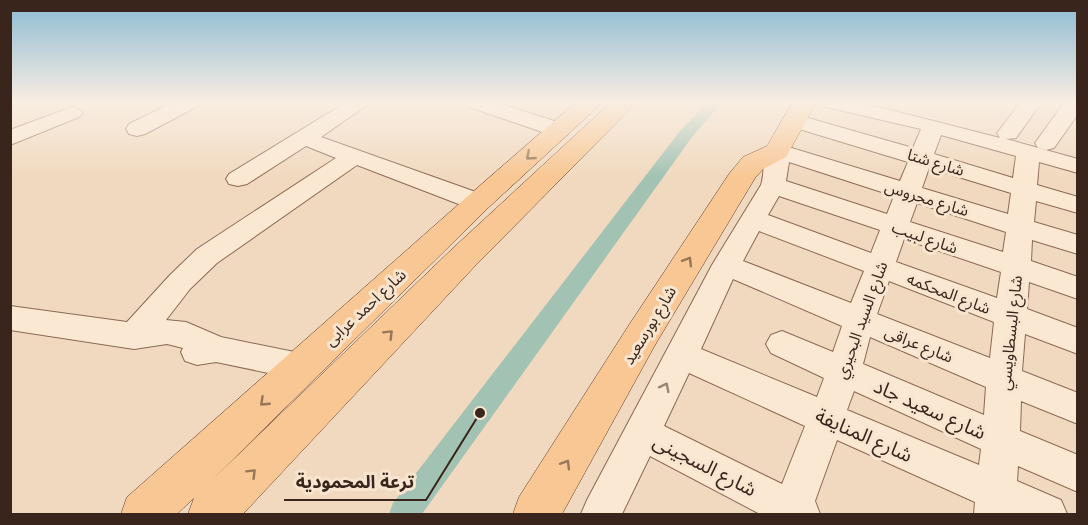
<svg xmlns="http://www.w3.org/2000/svg" width="1088" height="525" font-family="'Roboto Serif','Noto Sans Arabic',serif">
<rect width="100%" height="100%" fill="#f1d9bf"/>
<g fill="none" stroke-linecap="round" stroke-linejoin="round">
<path fill="#a2c2b4" fill-rule="evenodd" d="M706,103H722L692,137L422,514H389L393,503L680,131Z"/>
<defs>
<g id="minor">
<path d="M172,103H199L196,107L145,134L137,136L129,134L126,129L129,124Z"/>
<path d="M345,103H370L321,137L487,196L491,202L487,208L478,210L469,208L357,165L217,263L190,289L166,320L186,322L221,337L314,356L319,366L314,376L302,380L216,362L197,365L185,361L181,352L183,348L167,344L134,349L10,330V306L127,322L170,275L197,249L336,158L306,146L247,184L238,186L229,184L226,179L229,174Z"/>
<path d="M466,103H498L567,125L570,130L567,135L559,137L551,135L469,107Z"/>
<path d="M823,103H863L1000,138L997,133L1020,103H1041L1016,138L1006,139L1078,159V173L1039,162L1037,185L1078,197V213L1036,201L1034,222L1078,235V254L1032,240L1031,261L1078,277V299L1029,282L1027,309L1078,328V354L1025,334L1022,371L1078,393V424L1021,401L1020,431L1078,455V492L1018,466L1017,481L1061,500L1067,514H974L975,502L837,440L815,501L820,514H760L650,456L622,514H581L587,500L712,265L761,185C765,173 762,156 769,146L777,144L785,146L900,181L908,162L786,125L783,120L786,115L794,114L913,148L921,129L826,107ZM941,135L1016,156L1013,178L934,154ZM789,162L894,196L887,214L786,181ZM929,168L1011,193L1008,214L922,188ZM779,196L880,230L871,253L768,215ZM917,203L1006,232L1003,252L910,222ZM759,231L864,271L851,303L743,261ZM904,239L1001,272L997,298L896,262ZM733,279L842,326L833,352L782,331L771,335L766,344L771,353L824,378L817,397L701,349ZM889,281L994,322L990,358L877,314ZM870,337L986,387L984,415L863,364ZM689,373L805,426L782,484L664,426ZM854,391L981,449L979,465L847,410Z"/>
<path d="M1064,103H1078V114L1054,148L1046,150L1038,148L1035,143Z"/>
<path d="M72,107L79,109L83,113L79,117L10,145V130Z"/>
</g>
<g id="major">
<path d="M575,103H602L488,208L212,480L451,250L610,103H636L475,266L243,514H188L194,498L177,514H121L127,497L468,196Z"/>
<path d="M792,103H816L786,157L763,169L755,178L655,345L562,514H513L519,497L629,325L729,174L743,157L767,146Z"/>
</g>
</defs>
<use href="#minor" stroke="#8b6956" stroke-width="2"/>
<use href="#major" stroke="#58382b" stroke-width="1"/>
<use href="#minor" fill="#fbe8d2" fill-rule="evenodd"/>
<use href="#major" fill="#f8c793" fill-rule="evenodd"/>
</g>
<defs><path id="oneway-chevron" d="M-2-3.5L2.5 0L-2 3.5" fill="none" stroke-width="1.6" stroke-linecap="round" stroke-linejoin="round" transform="scale(1.5)"/></defs>
<g stroke="#987657">
<use href="#oneway-chevron" transform="translate(530 156) rotate(139)"/>
<use href="#oneway-chevron" transform="translate(688 261) rotate(-58)"/>
<use href="#oneway-chevron" transform="translate(389 334) rotate(-45)"/>
<use href="#oneway-chevron" transform="translate(264 402) rotate(137)"/>
<use href="#oneway-chevron" transform="translate(566 464) rotate(-59)"/>
<use href="#oneway-chevron" transform="translate(252 473) rotate(-45)"/>
</g>
<use stroke="#9a8676" href="#oneway-chevron" transform="translate(665 387) rotate(-63)"/>
<linearGradient id="sky" x2="0" y2="1"><stop stop-color="#8cbad3"/><stop offset="0.58" stop-color="#f9eee2"/><stop offset="1" stop-color="#f9eee2" stop-opacity="0"/></linearGradient>
<rect width="1088" height="177" fill="url(#sky)"/>
<g text-anchor="middle" stroke-width="6" stroke-linejoin="round" paint-order="stroke">
<g font-size="16" fill="#39251b" stroke="#f8e5cf">
<text transform="translate(936 162) rotate(17)" y="6">شارع شتا</text>
<text transform="translate(927 198) rotate(17)" y="6">شارع محروس</text>
<text transform="translate(925 237) rotate(19)" y="6">شارع لبيب</text>
<text transform="translate(949 293) rotate(21)" y="6">شارع المحكمه</text>
<text transform="translate(365 307) rotate(-43)" y="6">شارع احمد عرابى</text>
<text transform="translate(861 320) rotate(-70)" y="6">شارع السيد البحيري</text>
<text transform="translate(649 325) rotate(-59)" y="6">شارع بورسعيد</text>
<text transform="translate(1010 333) rotate(-84)" y="6">شارع البسطاويسي</text>
<text transform="translate(919 344) rotate(22)" y="6">شارع عراقى</text>
</g>
<g font-size="20" fill="#39251b" stroke="#f8e5cf">
<text transform="translate(930 409) rotate(24)" y="7">شارع سعيد جاد</text>
<text transform="translate(864 435) rotate(24)" y="7">شارع المنايفة</text>
<text transform="translate(705 465) rotate(27)" y="7">شارع السجينى</text>
</g>
</g>
<path fill="none" stroke="#39251b" stroke-width="2" d="M480 413L426 500H284"/>
<circle fill="#39251b" stroke="#f8e5cf" stroke-width="2" cx="480" cy="413" r="6"/>
<g font-size="18" text-anchor="middle" font-weight="bold" fill="#39251b" stroke="#f8e5cf" stroke-width="6" stroke-linejoin="round" paint-order="stroke">
<text x="355" y="488">ترعة المحمودية</text>
</g>
<rect width="1088" height="525" fill="none" stroke="#39251b" stroke-width="24"/>
</svg>
